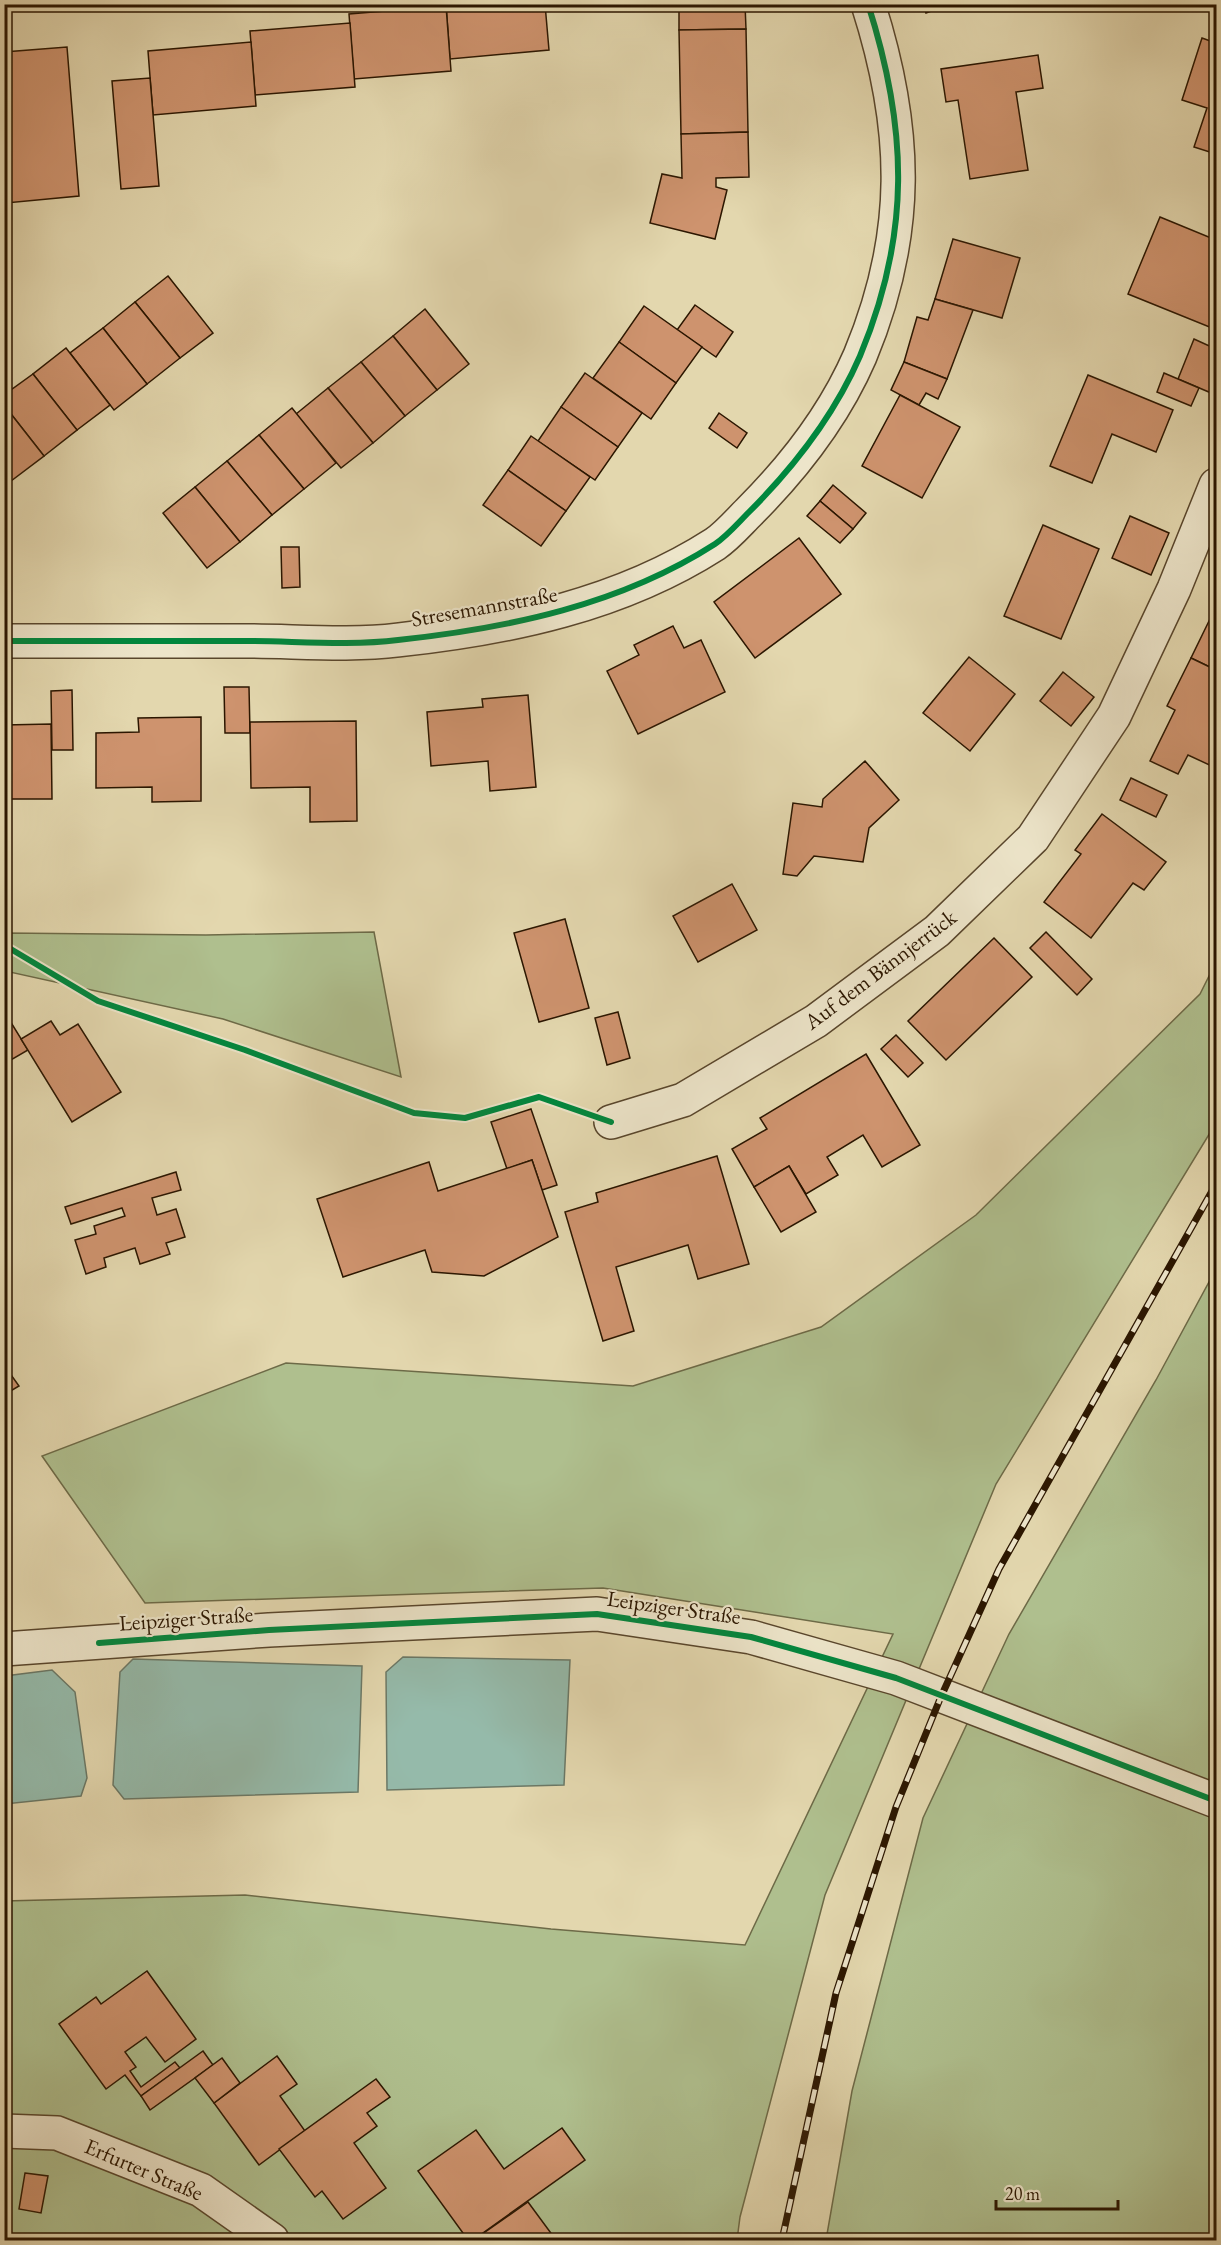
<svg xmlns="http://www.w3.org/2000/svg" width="1221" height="2245" font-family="'EB Garamond',serif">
<rect width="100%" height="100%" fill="#e3d7ae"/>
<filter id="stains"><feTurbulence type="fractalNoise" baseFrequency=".00333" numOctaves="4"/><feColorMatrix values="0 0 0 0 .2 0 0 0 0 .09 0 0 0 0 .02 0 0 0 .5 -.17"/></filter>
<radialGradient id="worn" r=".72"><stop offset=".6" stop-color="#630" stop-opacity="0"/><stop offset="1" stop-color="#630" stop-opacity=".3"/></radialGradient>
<g fill="#afbf8e" stroke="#6d6a47" stroke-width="1.5">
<path d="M374,932L401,1077L223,1019L5,971V933L206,935Z"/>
<path d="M1216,962V1123L996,1484L825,1895L740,2217L737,2240H5L4,1901L245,1895L551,1929L745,1945L893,1634L603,1588L145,1603L42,1456L286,1363L633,1386L821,1327L976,1215L1200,994Z"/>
<path d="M1216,1269V2240H826L852,2091L923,1818L1009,1634L1156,1380Z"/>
</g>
<g fill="#95baaa" stroke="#6b7866" stroke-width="1.5">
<path d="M403,1657L570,1660L564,1785L387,1790L386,1672Z"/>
<path d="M133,1659L362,1666L358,1792L124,1799L113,1785L120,1672Z"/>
<path d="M52,1670L75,1692L87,1778L81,1796L5,1804V1676Z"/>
</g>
<g fill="#ce936e" stroke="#2b1600" stroke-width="1.5">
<path d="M446,4H545L549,50L450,59Z"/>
<path d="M679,4H745L746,29L679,30Z"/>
<path d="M923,4H950L926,13Z"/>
<path d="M446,6L451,71L354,79L349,14Z"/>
<path d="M350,23L355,87L255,95L250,31Z"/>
<path d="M746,29L748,132L681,134L679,30Z"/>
<path d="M1202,38L1216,43V154L1194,147L1207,108L1182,100Z"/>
<path d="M251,42L256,106L153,115L148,51Z"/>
<path d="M67,47L79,196L6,203L4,52Z"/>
<path d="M1038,55L1043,88L1016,92L1028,170L970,179L958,100L946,102L941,69Z"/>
<path d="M150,78L159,186L121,189L112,81Z"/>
<path d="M748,132L749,177L716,178V187L727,190L715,239L650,223L662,174L682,178L681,134Z"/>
<path d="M1160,217L1216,240V317L1212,328L1128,294Z"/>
<path d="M953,239L1020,258L1002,318L935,299Z"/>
<path d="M168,276L213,333L180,358L135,302Z"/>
<path d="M935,299L973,310L947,379L904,362L917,317L928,320Z"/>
<path d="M135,302L180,358L147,384L103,328Z"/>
<path d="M695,305L733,332L716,357L677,330Z"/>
<path d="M644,306L702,347L676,383L619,342Z"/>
<path d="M425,309L469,364L437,390L393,336Z"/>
<path d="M103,328L147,384L114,410L70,353Z"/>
<path d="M393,336L437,390L405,416L361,362Z"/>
<path d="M1194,339L1216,349V395L1178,379Z"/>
<path d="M619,342L676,383L651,419L593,378Z"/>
<path d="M66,348L110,405L77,430L33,374Z"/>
<path d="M361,362L405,416L373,443L328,388Z"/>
<path d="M904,362L947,379L938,399L926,393L919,405L891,390Z"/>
<path d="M585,373L642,413L618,447L561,407Z"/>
<path d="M1164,373L1199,388L1191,406L1157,392Z"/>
<path d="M33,374L77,430L44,456L4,405V395Z"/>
<path d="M1088,375L1173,410L1156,452L1112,434L1092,483L1050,466Z"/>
<path d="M328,388L373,443L341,468L296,414Z"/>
<path d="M900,395L960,427L922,498L862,466Z"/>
<path d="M4,405L44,456L11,481L4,473Z"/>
<path d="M561,407L618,447L595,480L538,441Z"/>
<path d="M292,408L336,463L304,489L259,435Z"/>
<path d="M719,413L747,433L737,448L709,428Z"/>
<path d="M259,435L304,489L272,515L227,461Z"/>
<path d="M531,436L590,477L566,511L508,470Z"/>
<path d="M227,461L272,515L240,542L195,487Z"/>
<path d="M508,470L566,511L541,546L483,505Z"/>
<path d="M833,485L866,513L853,529L820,501Z"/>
<path d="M195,487L240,542L207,568L163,513Z"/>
<path d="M820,501L853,529L840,543L807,516Z"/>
<path d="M1130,516L1169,533L1151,575L1112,558Z"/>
<path d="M1043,525L1099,549L1061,639L1004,616Z"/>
<path d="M799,538L841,594L755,658L714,602Z"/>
<path d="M281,547H299L300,587L282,588Z"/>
<path d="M1216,604V622L1210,619Z"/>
<path d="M1210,619L1216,622V670L1191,658Z"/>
<path d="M673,626L684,648L701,640L725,692L638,734L607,671L639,655L634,645Z"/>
<path d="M969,657L1015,694L970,751L923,713Z"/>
<path d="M1191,658L1216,670V768L1188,755L1178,774L1150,761L1175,710L1167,706Z"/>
<path d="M1063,672L1094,697L1071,726L1040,701Z"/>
<path d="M224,687H249L250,733H225Z"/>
<path d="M72,690L73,750H52L51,691Z"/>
<path d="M528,695L536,787L490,791L488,761L431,766L427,712L483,707L482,699Z"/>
<path d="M201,717V801L152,802V787L96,788V733L139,732L138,718Z"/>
<path d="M356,721L357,821L310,822V787L251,788L250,722Z"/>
<path d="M51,724L52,799H4V725Z"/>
<path d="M865,761L899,800L869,828L863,862L814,856L797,876L783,874L793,803L822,807L823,799Z"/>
<path d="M1131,778L1167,795L1156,817L1120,800Z"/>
<path d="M1102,814L1166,862L1144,890L1133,883L1091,938L1044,902L1081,854L1075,850Z"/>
<path d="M732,884L757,930L698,962L673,916Z"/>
<path d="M565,919L589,1008L539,1022L514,933Z"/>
<path d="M1046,932L1092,979L1077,995L1030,948Z"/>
<path d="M994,938L1032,977L946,1060L908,1021Z"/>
<path d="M618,1012L630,1058L607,1065L595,1018Z"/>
<path d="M7,1016L28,1050L4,1064V1017Z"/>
<path d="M51,1021L60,1035L78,1024L121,1092L72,1122L21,1039Z"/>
<path d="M896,1035L923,1063L908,1077L881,1049Z"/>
<path d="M866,1054L920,1145L882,1167L863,1135L827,1157L838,1175L806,1194L789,1166L754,1187L732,1149L767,1129L760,1118Z"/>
<path d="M531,1109L557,1185L542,1190L532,1160L507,1169L491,1122Z"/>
<path d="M717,1156L749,1264L698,1279L688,1245L616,1267L634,1331L603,1341L565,1212L598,1202L596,1193Z"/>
<path d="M532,1160L558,1237L484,1276L432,1272L425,1250L343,1277L317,1199L429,1162L438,1191Z"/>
<path d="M789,1166L816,1212L781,1232L754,1187Z"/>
<path d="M176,1172L181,1190L152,1198L157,1215L176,1209L185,1237L166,1243L170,1254L140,1264L135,1248L104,1258L106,1267L86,1274L75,1240L96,1234L94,1226L125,1216L122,1208L71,1224L65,1207Z"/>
<path d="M4,1365L19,1386L4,1395Z"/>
<path d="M147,1971L196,2039L165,2062L146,2037L125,2052L136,2067L130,2071L141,2087L175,2062L180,2068L141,2096L125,2075L106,2089L59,2024L96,1997L101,2004Z"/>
<path d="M203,2051L213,2065L150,2110L141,2096Z"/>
<path d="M277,2056L297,2084L280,2096L305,2131L259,2165L214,2103Z"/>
<path d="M222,2058L240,2083L214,2103L195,2078Z"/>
<path d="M376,2079L390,2097L367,2113L377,2126L354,2143L386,2188L343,2219L322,2191L315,2197L279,2149Z"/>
<path d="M562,2128L585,2160L473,2240H468L418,2171L476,2130L504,2169Z"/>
<path d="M25,2173L48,2176L41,2213L19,2209Z"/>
<path d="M528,2202L556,2240H484L481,2235Z"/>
</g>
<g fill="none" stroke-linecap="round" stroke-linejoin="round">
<defs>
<g id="minor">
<path d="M4,641C85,641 165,641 245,641C294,641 350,646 398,640C509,628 620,605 715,544C727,536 738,523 749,512C795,466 834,416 860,356C911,234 908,129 868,4"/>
<path d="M611,1122L683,1100L816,1021L937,931L1033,838L1114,716L1174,589L1216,485"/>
<path d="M4,1649L269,1630L597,1614L751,1637L896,1678L1216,1801"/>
<path d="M4,2131L57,2133L201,2190L272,2240"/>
</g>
</defs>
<use href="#minor" stroke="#59462c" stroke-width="36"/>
<use href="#minor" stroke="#ede5ca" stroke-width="33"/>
<defs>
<path id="rail" d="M782,2240L836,1993L896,1807L940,1699L999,1569L1216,1184"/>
</defs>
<use href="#rail" stroke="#2b1600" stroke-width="7"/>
<use href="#rail" stroke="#ede5ca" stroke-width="4.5" stroke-dasharray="14" stroke-linecap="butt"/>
<defs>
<g id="cycleway">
<path d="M4,641C85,641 165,641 245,641C294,641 350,646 398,640C509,628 620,605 715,544C727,536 738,523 749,512C795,466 834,416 860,356C911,234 908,129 868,4"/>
<path d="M4,945L98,1001L245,1050L414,1113L465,1118L539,1097L611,1122"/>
<path d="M99,1643L269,1630L597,1614L751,1637L896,1678L1216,1801"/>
</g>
</defs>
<use href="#cycleway" stroke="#ede5ca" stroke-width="10"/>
<use href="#cycleway" stroke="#00873e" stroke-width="6"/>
</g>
<g text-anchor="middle" stroke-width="4.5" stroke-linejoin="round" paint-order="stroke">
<g font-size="22" fill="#2b1600" stroke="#ede5ca">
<text transform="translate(484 606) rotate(-10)" y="8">Stresemannstraße</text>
<text transform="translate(880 969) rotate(-37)" y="8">Auf dem Bännjerrück</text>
<text transform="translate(674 1607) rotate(8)" y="8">Leipziger Straße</text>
<text transform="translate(186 1618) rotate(-4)" y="8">Leipziger Straße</text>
<text transform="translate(144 2169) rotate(23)" y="8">Erfurter Straße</text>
</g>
</g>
<rect width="1221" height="2245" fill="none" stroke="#e3d7ae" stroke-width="24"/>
<rect x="6" y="6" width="1209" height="2233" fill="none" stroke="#2b1600" stroke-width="3"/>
<rect x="12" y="12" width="1197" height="2221" fill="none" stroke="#2b1600" stroke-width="1.5"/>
<path d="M996 2200v9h122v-9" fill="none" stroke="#2b1600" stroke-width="3"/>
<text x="1005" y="2200" font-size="18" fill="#2b1600" stroke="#ede5ca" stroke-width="4.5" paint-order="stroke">20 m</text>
<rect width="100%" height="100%" filter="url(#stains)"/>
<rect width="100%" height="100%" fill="url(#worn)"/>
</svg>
